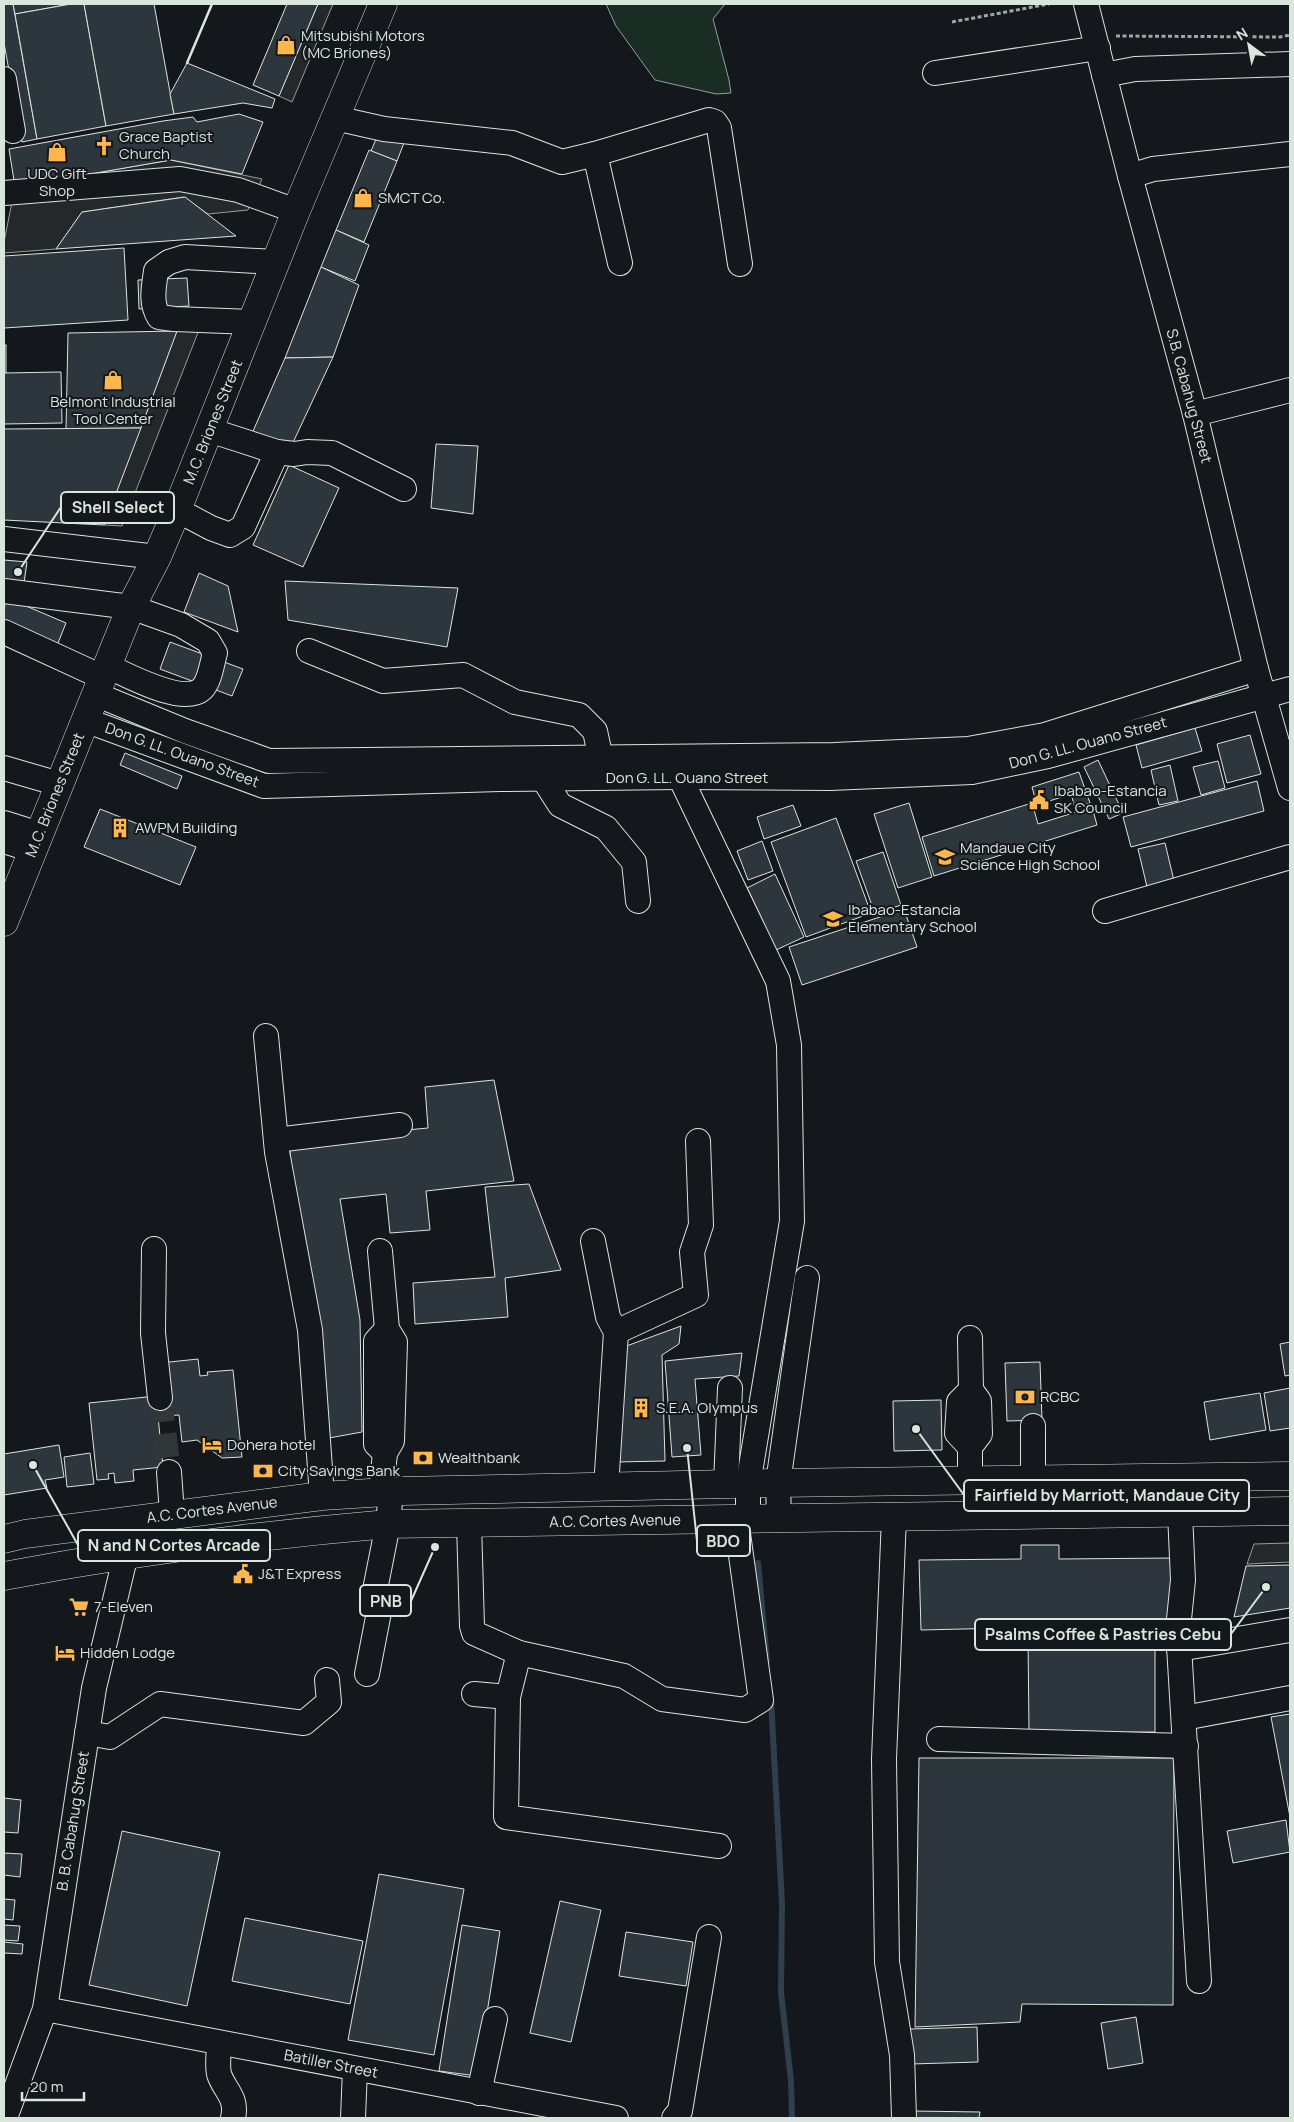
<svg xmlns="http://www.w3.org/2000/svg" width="1294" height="2122" font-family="Manrope,sans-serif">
<rect width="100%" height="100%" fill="#14181c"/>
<path fill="#1a2d24" stroke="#939e99" d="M606,4H725L713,19L729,80L731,93L716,94L655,80L616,26Z"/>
<g fill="#24282b" stroke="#939e99">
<path d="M318,4H333L292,102L279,96Z"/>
<path d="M171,160L262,179L248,210L208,214L184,197L82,212L56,249L4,253V242L15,187Z"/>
<path d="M199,330L122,526L104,525L177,331Z"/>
<path d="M1290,1543V1562L1247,1564L1254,1544Z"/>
</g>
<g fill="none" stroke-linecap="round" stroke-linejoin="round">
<g stroke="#2f3f4d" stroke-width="6">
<path d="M758,1563L767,1661"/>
<path d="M771,1699L782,1903L781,1992L791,2081L792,2118"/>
</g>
</g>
<g fill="#2c363c" stroke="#d8e6dc">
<path d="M4,4H13L37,139L22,142L4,43Z"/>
<path d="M13,4H71L15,14Z"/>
<path d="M71,4H84L106,126L37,139L15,14Z"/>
<path d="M84,4H154L174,114L106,126Z"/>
<path d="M287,4H318L279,96L253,85Z"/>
<path d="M187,63L275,99L272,108L243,103L174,114L170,94Z"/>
<path d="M239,114L263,122L242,174L171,160L15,187L9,149L163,121L193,117L197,122Z"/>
<path d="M379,132L407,135L397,161L371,151Z"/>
<path d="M369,150L397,161L364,242L336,230Z"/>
<path d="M185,197L236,236L56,249L82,212Z"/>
<path d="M336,230L369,245L355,281L321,267Z"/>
<path d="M124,248L128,320L4,328V256Z"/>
<path d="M321,267L359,285L333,357L285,358Z"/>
<path d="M187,278L189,306L139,309L138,280Z"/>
<path d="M177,331L141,428L66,429L68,333Z"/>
<rect x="4" y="345" width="2" height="28"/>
<path d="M333,357L290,449L250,438L285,358Z"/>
<path d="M61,372L62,423L4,424V373Z"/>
<path d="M141,428L104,525L4,520V429Z"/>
<path d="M436,444L478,446L473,514L431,508Z"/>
<path d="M289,465L339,488L303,567L253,545Z"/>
<path d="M4,560L27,562L24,583L4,581Z"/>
<path d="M199,573L228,586L238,632L184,612Z"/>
<path d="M285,581L458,588L447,647L288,620Z"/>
<path d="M5,597L66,623L56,648L4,626Z"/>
<path d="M170,642L243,669L232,696L160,669Z"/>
<path d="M1195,728L1202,751L1142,768L1136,745Z"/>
<path d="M1250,735L1261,774L1227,783L1217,744Z"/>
<path d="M125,753L182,776L177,789L120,765Z"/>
<path d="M1098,760L1123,813L1109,819L1084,767Z"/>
<path d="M1218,761L1225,788L1201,795L1193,767Z"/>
<path d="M1170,765L1178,801L1159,805L1151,770Z"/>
<path d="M1079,772L1090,803L1075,808L1071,794L1037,805L1032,787Z"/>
<path d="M1257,781L1264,811L1131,847L1123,817Z"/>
<path d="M909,803L932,877L898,888L874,814Z"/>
<path d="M1032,803L1038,824L1092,807L1097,825L934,876L922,837Z"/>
<path d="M793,805L801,826L764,839L757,817Z"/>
<path d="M100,809L196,847L180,885L84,847Z"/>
<path d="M836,818L871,913L806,937L771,842Z"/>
<path d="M762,841L773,871L748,880L737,851Z"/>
<path d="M1165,843L1175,885L1148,891L1138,849Z"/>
<path d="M883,852L901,905L875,914L856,861Z"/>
<path d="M775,874L804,937L776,950L747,888Z"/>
<path d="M904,909L917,947L802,985L789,947Z"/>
<path d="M494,1080L514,1181L426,1191L430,1230L390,1233L386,1194L340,1199L360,1320L362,1432L329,1438L295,1204L289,1141L428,1128L425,1087Z"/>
<path d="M529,1184L561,1270L505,1278L508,1317L415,1324L413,1283L495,1277L485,1187Z"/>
<path d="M681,1326L679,1344L662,1355L665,1461L616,1462L621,1348Z"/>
<path d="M1290,1342V1375L1285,1376L1280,1344Z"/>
<path d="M742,1353L739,1376L695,1379L701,1455L672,1457L665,1361Z"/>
<path d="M198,1359L200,1376L208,1375L207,1372L233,1370L242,1457L222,1458L197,1440L182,1442L179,1415L165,1416L160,1363Z"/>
<path d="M1040,1362L1042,1420L1007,1421L1005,1363Z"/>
<path d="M1290,1388V1428L1270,1431L1264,1393Z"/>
<path d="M1260,1393L1266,1430L1210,1440L1204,1402Z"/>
<path d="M156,1396L163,1467L133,1470L134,1481L115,1483L114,1473L108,1474L109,1479L97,1480L89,1403Z"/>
<path d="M941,1400L942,1450L894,1451L893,1401Z"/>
<path d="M59,1445L64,1477L45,1480L47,1488L4,1495V1454Z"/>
<path d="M90,1453L94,1484L67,1487L64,1457Z"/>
<path d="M1021,1545H1059V1559L1174,1558L1176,1624L921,1630L919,1560L1021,1559Z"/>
<path d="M1290,1565V1608L1234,1617L1246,1566Z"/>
<path d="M1155,1637V1732L1029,1733L1028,1638Z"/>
<path d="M1290,1714V1817L1271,1717Z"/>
<path d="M919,1758H1174L1173,2005L1022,2004L1020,2022L915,2027Z"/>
<path d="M4,1798L21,1800L18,1833L4,1832Z"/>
<path d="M1286,1820L1290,1852L1233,1863L1227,1831Z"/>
<path d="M122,1831L220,1852L187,2006L89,1985Z"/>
<path d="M4,1853L22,1854L20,1877L4,1875Z"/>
<path d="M379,1874L464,1889L434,2055L348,2040Z"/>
<path d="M4,1899L15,1900L13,1920L4,1919Z"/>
<path d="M560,1901L601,1910L571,2042L530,2033Z"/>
<path d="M245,1918L363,1941L350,2004L232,1981Z"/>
<path d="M4,1925L20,1926L18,1941L4,1940Z"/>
<path d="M462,1925L500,1931L477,2076L439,2071Z"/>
<path d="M626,1932L693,1942L686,1986L619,1976Z"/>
<path d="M4,1942L23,1944L22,1954L4,1953Z"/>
<path d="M1136,2017L1143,2063L1108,2069L1101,2023Z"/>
<path d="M977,2027L978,2062L911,2064L910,2029Z"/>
<path d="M913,2111L980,2112L979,2118H913Z"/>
</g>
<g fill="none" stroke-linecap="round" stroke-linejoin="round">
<path stroke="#313739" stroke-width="24" stroke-dasharray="24 12" stroke-linecap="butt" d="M160,1398L169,1472"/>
<defs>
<g id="minor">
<path d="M1086,4L1130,176L1195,414L1256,669L1290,788"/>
<path d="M935,73L1098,48"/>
<path d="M1104,75L1135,69L1290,64"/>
<path d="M4,79L13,131"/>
<path d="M335,118L384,129L512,143L562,162L595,154L709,120L715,122L719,128L740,264"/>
<path d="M595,154L620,263"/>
<path d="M1130,176L1153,169L1290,154"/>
<path d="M4,193L180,179L238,190L296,211"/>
<path d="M252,322L174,319L159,317C150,303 154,286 156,271L169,262L185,257L276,262"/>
<path d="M1195,414L1290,390"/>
<path d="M209,430L277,452"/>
<path d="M177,510L211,528L230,535L243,527L277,452L294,454L307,452L332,453L404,489"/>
<path d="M4,539L157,557"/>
<path d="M4,591L131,607L181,625L208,641L215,653C212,663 210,681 202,689C182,706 128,675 107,666"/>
<path d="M4,632L102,677"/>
<path d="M309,651L383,681L463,675L515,702L579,715L595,731L601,759"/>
<path d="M95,694L185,731L269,761L834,755L968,749L1045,735L1256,669"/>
<path d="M85,720L264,786L500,779L680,777L830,778L972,772L1048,756L1290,689"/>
<path d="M4,768L59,784"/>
<path d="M680,777L778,981L789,1045L792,1221L748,1484V1519"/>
<path d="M544,780L560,805L606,828L634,862L638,901"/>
<path d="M4,823L39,834"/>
<path d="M4,841L33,850"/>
<path d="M1105,911L1290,857"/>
<path d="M266,1036L277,1152L310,1330L322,1496"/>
<path d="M276,1140L400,1125"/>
<path d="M593,1241L608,1317L616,1332L606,1488"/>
<path d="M154,1249L153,1333L160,1398"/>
<path d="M380,1251L387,1329L395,1342L392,1441L385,1453L381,1492"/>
<path d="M616,1332L696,1295L692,1252L701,1225L698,1141"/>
<path d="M970,1447L957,1433L959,1402L971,1390"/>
<path d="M385,1453L376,1444V1341L387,1329"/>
<path d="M169,1472L172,1514"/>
<path d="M970,1481V1447L980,1434L979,1401L971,1390L970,1338"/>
<path d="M1033,1481V1426"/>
<path d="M726,1484L730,1388"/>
<path d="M1180,1513L1183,1580L1178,1629L1199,1981"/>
<path d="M894,1517L884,1759L887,1962L902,2055L904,2118"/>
<path d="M779,1519L778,1483L807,1278"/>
<path d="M469,1523L472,1626L474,1633L519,1653L624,1676L662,1699L745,1710L761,1700L736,1519"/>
<path d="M1179,1649L1290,1630"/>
<path d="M519,1653L508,1697L506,1817L719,1846"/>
<path d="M367,1674L379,1612L373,1600L388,1524L391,1491"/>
<path d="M474,1694L508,1697"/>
<path d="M1184,1718L1290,1698"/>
<path d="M87,1733L110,1737L160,1704L304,1723L329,1702L327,1680"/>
<path d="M939,1739L1186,1746"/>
<path d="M45,2009L616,2118"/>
<path d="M219,2043C219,2052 217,2065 219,2074C224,2090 238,2097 233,2118"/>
<path d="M479,2093L495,2019"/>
<path d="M5,2118L45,2009L94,1688L126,1554L131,1520"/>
<path d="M353,2118L355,2069"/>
<path d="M674,2118L680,2111L709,1937"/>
</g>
<g id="major">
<path d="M4,922L131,607L157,557L177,510L296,211L383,4"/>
<path d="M4,1539L25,1534L322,1496L402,1491L778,1483L1290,1476"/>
<path d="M4,1576C131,1552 259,1535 388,1524L1290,1511"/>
</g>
</defs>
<use href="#minor" stroke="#d8e6dc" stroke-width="26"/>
<use href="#major" stroke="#d8e6dc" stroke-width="29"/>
<g stroke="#9da8a2" stroke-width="3" stroke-dasharray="4 2.5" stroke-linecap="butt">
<path d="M952,22L1049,4"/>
<path d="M1116,36L1280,37L1290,35"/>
</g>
<use href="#minor" stroke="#14181c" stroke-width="24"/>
<use href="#major" stroke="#14181c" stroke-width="28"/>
<path stroke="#d8e6dc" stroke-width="2.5" d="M187,63L212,4"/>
</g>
<defs>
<symbol id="shop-bare" viewBox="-9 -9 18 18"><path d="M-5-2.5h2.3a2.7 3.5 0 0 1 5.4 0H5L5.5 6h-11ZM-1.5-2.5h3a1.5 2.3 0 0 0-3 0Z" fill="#ffb74d" stroke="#14181c" stroke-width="2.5" paint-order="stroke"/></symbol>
<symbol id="church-bare" viewBox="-9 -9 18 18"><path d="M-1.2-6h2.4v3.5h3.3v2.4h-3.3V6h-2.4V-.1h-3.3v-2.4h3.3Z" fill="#ffb74d" stroke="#14181c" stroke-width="2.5" paint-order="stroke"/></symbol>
<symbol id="civic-bare" viewBox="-9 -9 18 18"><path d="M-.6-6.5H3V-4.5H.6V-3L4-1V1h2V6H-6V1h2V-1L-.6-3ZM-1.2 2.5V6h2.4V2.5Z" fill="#ffb74d" stroke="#14181c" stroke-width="2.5" paint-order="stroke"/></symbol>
<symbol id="building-bare" viewBox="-9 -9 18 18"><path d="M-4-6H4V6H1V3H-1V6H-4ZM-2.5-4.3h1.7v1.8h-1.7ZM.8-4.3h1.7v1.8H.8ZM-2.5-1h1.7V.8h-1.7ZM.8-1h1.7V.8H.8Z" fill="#ffb74d" stroke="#14181c" stroke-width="2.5" paint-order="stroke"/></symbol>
<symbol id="school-bare" viewBox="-9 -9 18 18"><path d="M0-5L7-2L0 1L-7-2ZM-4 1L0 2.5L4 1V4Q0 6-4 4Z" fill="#ffb74d" stroke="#14181c" stroke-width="2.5" paint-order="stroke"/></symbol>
<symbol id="bank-bare" viewBox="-9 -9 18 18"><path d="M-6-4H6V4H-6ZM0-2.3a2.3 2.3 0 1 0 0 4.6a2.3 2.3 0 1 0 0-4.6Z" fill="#ffb74d" stroke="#14181c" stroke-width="2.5" paint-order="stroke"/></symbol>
<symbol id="hotel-bare" viewBox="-9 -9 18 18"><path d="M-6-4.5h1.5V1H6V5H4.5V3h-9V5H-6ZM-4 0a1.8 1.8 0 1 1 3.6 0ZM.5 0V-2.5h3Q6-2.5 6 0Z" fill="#ffb74d" stroke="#14181c" stroke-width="2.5" paint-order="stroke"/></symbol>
<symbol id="supermarket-bare" viewBox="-9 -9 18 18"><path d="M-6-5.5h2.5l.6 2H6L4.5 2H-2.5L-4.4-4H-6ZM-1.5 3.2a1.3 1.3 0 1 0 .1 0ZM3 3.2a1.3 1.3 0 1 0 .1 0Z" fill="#ffb74d" stroke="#14181c" stroke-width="2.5" paint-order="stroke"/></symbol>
</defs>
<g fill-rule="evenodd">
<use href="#shop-bare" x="272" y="31" width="28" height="28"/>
<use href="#church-bare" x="90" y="132" width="28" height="28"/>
<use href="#shop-bare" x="43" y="138" width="28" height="28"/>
<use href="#shop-bare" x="349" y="184" width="28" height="28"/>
<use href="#shop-bare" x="99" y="366" width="28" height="28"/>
<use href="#civic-bare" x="1025" y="786" width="28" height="28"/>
<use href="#building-bare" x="106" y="814" width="28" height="28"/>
<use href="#school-bare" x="931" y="843" width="28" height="28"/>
<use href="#school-bare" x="819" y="905" width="28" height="28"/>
<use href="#bank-bare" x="1011" y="1383" width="28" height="28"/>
<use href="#building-bare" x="627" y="1394" width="28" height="28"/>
<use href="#hotel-bare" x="198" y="1431" width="28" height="28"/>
<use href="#bank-bare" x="409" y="1444" width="28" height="28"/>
<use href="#bank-bare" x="249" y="1457" width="28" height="28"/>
<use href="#civic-bare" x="229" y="1560" width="28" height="28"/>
<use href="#supermarket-bare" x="65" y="1593" width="28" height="28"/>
<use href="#hotel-bare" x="51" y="1639" width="28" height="28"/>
</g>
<g text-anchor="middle" stroke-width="4" stroke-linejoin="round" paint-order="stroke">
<g font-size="15" fill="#d8e6dc" stroke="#14181c" text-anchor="start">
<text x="301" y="41">Mitsubishi Motors<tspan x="301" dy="17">(MC Briones)</tspan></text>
<text x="119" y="142">Grace Baptist<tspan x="119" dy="17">Church</tspan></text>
<text x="57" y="179" text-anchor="middle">UDC Gift<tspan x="57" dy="17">Shop</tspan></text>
<text x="378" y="203">SMCT Co.</text>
<text x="113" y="407" text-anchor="middle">Belmont Industrial<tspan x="113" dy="17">Tool Center</tspan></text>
<text x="1054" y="796">Ibabao-Estancia<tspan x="1054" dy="17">SK Council</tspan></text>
<text x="135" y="833">AWPM Building</text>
<text x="960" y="853">Mandaue City<tspan x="960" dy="17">Science High School</tspan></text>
<text x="848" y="915">Ibabao-Estancia<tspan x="848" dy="17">Elementary School</tspan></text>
<text x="1040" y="1402">RCBC</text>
<text x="656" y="1413">S.E.A. Olympus</text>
<text x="227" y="1450">Dohera hotel</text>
<text x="438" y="1463">Wealthbank</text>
<text x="278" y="1476">City Savings Bank</text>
<text x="258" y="1579">J&amp;T Express</text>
<text x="94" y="1612">7-Eleven</text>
<text x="80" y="1658">Hidden Lodge</text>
</g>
<g font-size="15" fill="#d8e6dc" stroke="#14181c">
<text transform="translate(1189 396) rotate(75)" y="5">S.B. Cabahug Street</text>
<text transform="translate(213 422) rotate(-68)" y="5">M.C. Briones Street</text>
<text transform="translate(1088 743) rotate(-15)" y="5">Don G. LL. Ouano Street</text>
<text transform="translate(182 755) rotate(20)" y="5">Don G. LL. Ouano Street</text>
<text x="687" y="783">Don G. LL. Ouano Street</text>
<text transform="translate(55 795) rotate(-68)" y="5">M.C. Briones Street</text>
<text transform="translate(212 1510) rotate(-7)" y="5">A.C. Cortes Avenue</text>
<text transform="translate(615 1521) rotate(-1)" y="5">A.C. Cortes Avenue</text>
<text transform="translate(73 1821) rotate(-81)" y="5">B. B. Cabahug Street</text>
<text transform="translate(331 2064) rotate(11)" y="5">Batiller Street</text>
</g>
</g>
<path fill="none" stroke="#d8e6dc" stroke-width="2" d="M18 572L61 507M916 1429L964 1495M687 1448L697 1541M33 1465L78 1545M435 1547L411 1601M1266 1587L1231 1634"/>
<g fill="#d8e6dc" stroke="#14181c" stroke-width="2">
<circle cx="18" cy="572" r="5"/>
<circle cx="916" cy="1429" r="5"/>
<circle cx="687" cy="1448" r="5"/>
<circle cx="33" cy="1465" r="5"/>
<circle cx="435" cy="1547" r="5"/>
<circle cx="1266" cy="1587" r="5"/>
</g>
<g fill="#14181c" stroke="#d8e6dc" stroke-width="2">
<rect x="61" y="492" width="113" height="31" rx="5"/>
<rect x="964" y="1480" width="285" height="31" rx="5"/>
<rect x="697" y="1525" width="53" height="31" rx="5"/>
<rect x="78" y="1530" width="192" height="31" rx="5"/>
<rect x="360" y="1585" width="51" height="31" rx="5"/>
<rect x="975" y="1619" width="256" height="31" rx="5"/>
</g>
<g font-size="16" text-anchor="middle" font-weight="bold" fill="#d8e6dc">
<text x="118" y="513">Shell Select</text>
<text x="1107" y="1501">Fairfield by Marriott, Mandaue City</text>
<text x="723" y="1547">BDO</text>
<text x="174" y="1551">N and N Cortes Arcade</text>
<text x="386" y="1607">PNB</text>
<text x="1103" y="1640">Psalms Coffee &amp; Pastries Cebu</text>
</g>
<rect width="1294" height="2122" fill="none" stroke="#d8e6dc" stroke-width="10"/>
<g transform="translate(1249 45) rotate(328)" stroke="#14181c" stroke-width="4" paint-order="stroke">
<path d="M0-4L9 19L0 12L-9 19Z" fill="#d8e6dc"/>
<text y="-8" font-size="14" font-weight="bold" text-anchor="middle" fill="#d8e6dc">N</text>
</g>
<path d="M22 2092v8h62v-8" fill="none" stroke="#d8e6dc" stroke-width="2.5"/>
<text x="30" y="2092" font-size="15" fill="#d8e6dc" stroke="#14181c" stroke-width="4" paint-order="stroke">20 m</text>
</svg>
